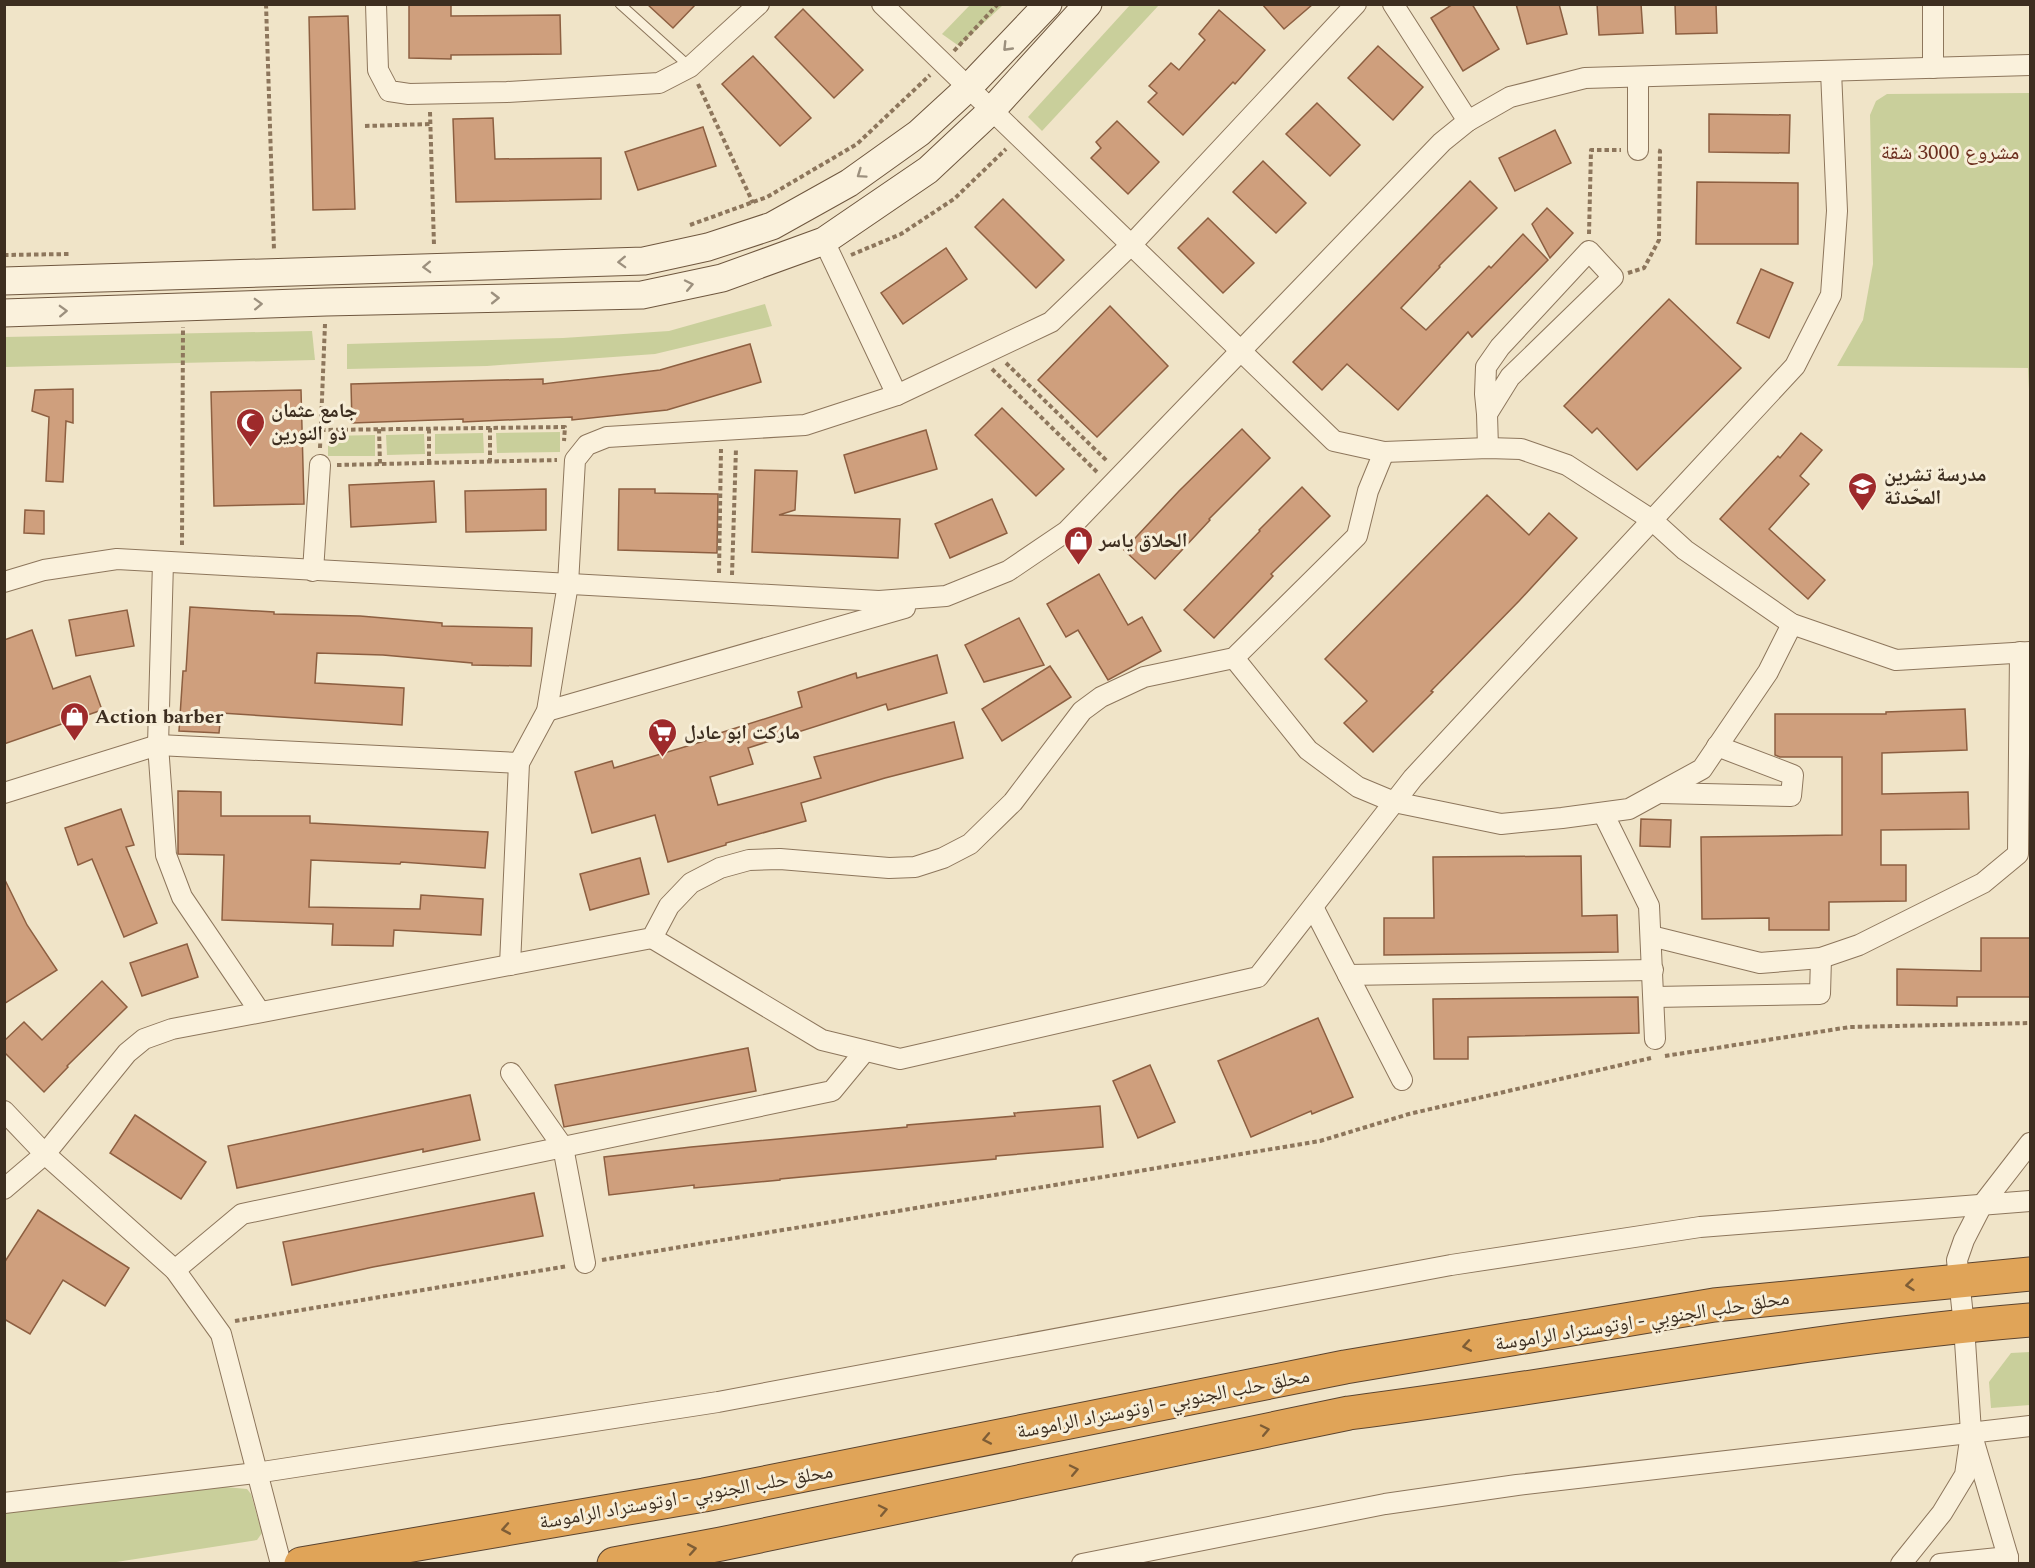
<svg xmlns="http://www.w3.org/2000/svg" width="2035" height="1568" font-family="Spectral,'Noto Naskh Arabic',serif">
<rect width="100%" height="100%" fill="#f0e4c8"/>
<g fill="#c9cf9b">
<path d="M971,4L1003,5L959,46L942,34Z"/>
<path d="M1130,5H1159L1042,131L1028,117Z"/>
<path d="M2030,93V411L2028,368L1837,366L1863,320L1873,264L1870,115L1876,101L1887,94Z"/>
<path d="M765,304L772,326L655,354L487,366L347,369V344L563,338L669,331Z"/>
<path d="M312,331L315,360L5,367V337Z"/>
<path d="M560,432V452L497,453L496,433Z"/>
<path d="M483,433L484,453L435,454V434Z"/>
<path d="M424,434L425,454L387,455L386,435Z"/>
<path d="M375,435V456H328V436Z"/>
<path d="M2030,1352V1405L1991,1408L1989,1382L2011,1353Z"/>
<path d="M225,1487L247,1489L251,1494L262,1533L257,1540L110,1563H5L4,1513Z"/>
</g>
<g fill="#cf9f7d" stroke="#8d5f41" stroke-width="1.5">
<path d="M409,4H451V16L560,15L561,54L451,55V59L409,58Z"/>
<path d="M647,4H696L673,28Z"/>
<path d="M1262,4H1313L1284,29Z"/>
<path d="M1453,4H1472L1499,49L1463,71L1431,18Z"/>
<path d="M1516,4H1559L1567,34L1527,44Z"/>
<path d="M1597,4H1641L1643,33L1599,35Z"/>
<path d="M1675,4H1716L1717,33L1676,34Z"/>
<path d="M803,9L863,70L834,98L775,37Z"/>
<path d="M1219,10L1265,50L1235,84L1233,82L1183,135L1148,102L1157,93L1149,86L1171,63L1179,70L1205,40L1199,34Z"/>
<path d="M348,16L355,209L313,210L309,17Z"/>
<path d="M1378,46L1423,87L1393,120L1348,78Z"/>
<path d="M753,56L811,118L780,146L722,84Z"/>
<path d="M1317,103L1360,145L1330,176L1286,134Z"/>
<path d="M1709,114L1790,115L1789,153L1709,152Z"/>
<path d="M493,118L495,159L601,158V199L456,202L453,119Z"/>
<path d="M1117,121L1159,162L1128,194L1091,158L1101,148L1096,142Z"/>
<path d="M703,127L716,166L638,190L625,152Z"/>
<path d="M1555,130L1571,163L1515,191L1499,158Z"/>
<path d="M1263,161L1306,203L1276,233L1233,192Z"/>
<path d="M1470,181L1497,208L1439,266L1440,267L1401,308L1426,330L1489,266L1491,268L1523,234L1548,260L1472,337L1468,332L1398,410L1347,364L1322,390L1293,362Z"/>
<path d="M1697,182L1798,183V244H1696Z"/>
<path d="M1003,199L1064,260L1036,288L975,227Z"/>
<path d="M1547,208L1573,233L1550,258L1532,224Z"/>
<path d="M1208,218L1254,263L1223,293L1178,248Z"/>
<path d="M946,248L967,279L903,324L881,293Z"/>
<path d="M1761,269L1793,283L1769,338L1737,323Z"/>
<path d="M1669,299L1741,368L1637,470L1597,428L1592,433L1564,406Z"/>
<path d="M1110,306L1168,366L1097,437L1038,380Z"/>
<path d="M750,344L761,382L667,410L572,420V417L463,422V419L352,423L351,384L543,379V384L660,370Z"/>
<path d="M73,389V423L66,421L63,482L46,481L49,417L32,411L35,390Z"/>
<path d="M301,390L304,504L214,506L211,392Z"/>
<path d="M1002,408L1064,469L1036,496L975,435Z"/>
<path d="M1242,429L1270,458L1209,519L1210,520L1155,579L1124,550L1179,491Z"/>
<path d="M926,430L937,469L855,493L844,455Z"/>
<path d="M1801,433L1822,450L1800,476L1809,484L1769,529L1825,580L1808,599L1720,519L1778,456L1780,458Z"/>
<path d="M755,470L797,471L795,510L779,515L900,519L898,558L752,552Z"/>
<path d="M434,481L436,522L351,527L349,485Z"/>
<path d="M1302,487L1330,516L1271,574L1273,576L1214,638L1184,610L1260,531L1259,530Z"/>
<path d="M546,489V530L466,532L465,491Z"/>
<path d="M619,489H655V493L718,494L717,553L618,550Z"/>
<path d="M1487,495L1529,535L1549,513L1577,538L1519,601L1431,691L1433,692L1373,752L1344,723L1367,701L1325,659Z"/>
<path d="M992,499L1007,533L950,558L935,524Z"/>
<path d="M25,510L44,511V534L24,533Z"/>
<path d="M1099,574L1128,625L1142,617L1161,651L1108,680L1078,630L1066,637L1047,604Z"/>
<path d="M190,607L274,612V614L360,616L442,623V626L532,628L531,666L472,665V663L383,655L317,653L315,683L404,688L402,725L221,713L219,733L179,731L183,671H186Z"/>
<path d="M127,610L134,646L76,656L69,620Z"/>
<path d="M1019,618L1044,665L984,682L965,645Z"/>
<path d="M32,630L53,689L90,676L102,710L4,744V640Z"/>
<path d="M937,655L947,693L888,710L886,704L748,748L753,764L710,777L718,805L821,778L814,757L954,722L963,758L885,778L801,803L806,821L726,843V845L668,862L655,815L592,833L575,772L612,761L614,768L721,736L720,733L802,707L798,692L856,673L857,678Z"/>
<path d="M1050,666L1071,697L1002,741L982,709Z"/>
<path d="M1965,709L1967,750L1882,753V794L1968,792L1969,829L1881,830V865H1906V901L1829,902V930H1769V918L1702,919L1701,837L1842,835V757H1780L1775,755V714H1886V712Z"/>
<path d="M178,791L221,792V816H310V823L488,832L485,868L401,862L400,864L311,860L309,907L420,909L421,895L483,899L481,935L394,930L393,946L332,945L333,924L222,920L224,855L178,854Z"/>
<path d="M121,809L134,845L126,847L157,923L124,937L92,859L78,865L65,828Z"/>
<path d="M1641,819L1671,820L1670,847L1640,846Z"/>
<path d="M1581,856L1582,916L1617,915L1618,952L1384,955V918H1434L1433,857Z"/>
<path d="M640,858L649,894L590,910L580,874Z"/>
<path d="M4,878L27,925L57,970L4,1004Z"/>
<path d="M1981,938H2031V997H1957V1006L1897,1005V969L1981,971Z"/>
<path d="M187,944L198,977L142,996L130,963Z"/>
<path d="M102,981L127,1007L67,1066L68,1067L44,1092L4,1052V1041L24,1022L42,1040Z"/>
<path d="M1638,997L1639,1033L1468,1037V1059H1434L1433,999Z"/>
<path d="M1318,1018L1353,1097L1312,1114L1311,1111L1251,1137L1218,1061Z"/>
<path d="M748,1048L756,1091L564,1127L555,1085Z"/>
<path d="M1150,1065L1175,1122L1138,1138L1113,1081Z"/>
<path d="M470,1095L480,1140L423,1152V1149L237,1188L228,1146Z"/>
<path d="M1100,1106L1103,1147L996,1156V1159L780,1179V1180L694,1188V1185L609,1195L604,1157L691,1147L907,1127V1125L1015,1116L1014,1113Z"/>
<path d="M135,1115L206,1162L181,1199L110,1153Z"/>
<path d="M534,1193L543,1236L373,1267L292,1285L283,1242Z"/>
<path d="M38,1210L129,1268L105,1306L63,1280L30,1334L4,1319V1263Z"/>
</g>
<g fill="none" stroke-linecap="round" stroke-linejoin="round">
<defs>
<path id="lane" d="M620,4L690,67"/>
<g id="street">
<path d="M376,4L378,70L389,91L409,94L507,92L659,83L690,67L759,4"/>
<path d="M882,4L1334,441L1384,452L1488,448L1521,449L1567,465L1652,520L1685,550L1792,624L1896,660L2030,652"/>
<path d="M1393,4L1468,121"/>
<path d="M1933,4V68"/>
<path d="M1638,77V150"/>
<path d="M824,241L897,395"/>
<path d="M1487,414L1485,394L1486,367L1500,347L1589,251L1613,277L1510,377L1487,414L1488,448"/>
<path d="M163,562L158,745L166,855L182,897L260,1012"/>
<path d="M313,571L320,465"/>
<path d="M4,582L44,570L117,559L879,601L946,596L1008,571L1067,531L1442,142L1468,121L1510,97L1585,78L2030,65"/>
<path d="M1234,658L1308,750L1358,787L1394,802L1501,824L1562,818L1629,809L1702,769L1768,672L1792,624"/>
<path d="M547,711L905,608"/>
<path d="M4,793L158,745L519,763"/>
<path d="M1660,793L1791,796L1793,775L1717,746"/>
<path d="M1603,813L1649,906L1655,1039"/>
<path d="M1313,907L1402,1080"/>
<path d="M1651,936L1760,963L1821,958L1859,945L1983,883L2018,854L2020,652"/>
<path d="M652,938L822,1040L900,1059L1258,977L1413,778L1795,366L1831,295L1837,211L1831,71"/>
<path d="M510,965L519,763L547,711L568,584L575,460L587,445L607,437L805,425L897,395L1051,322L1132,244L1356,4"/>
<path d="M1348,975L1653,970"/>
<path d="M1654,997L1820,994L1821,958"/>
<path d="M511,1073L563,1147L585,1263"/>
<path d="M4,1111L45,1154L175,1270L221,1334L281,1564"/>
<path d="M4,1189L45,1154L127,1053L144,1039L172,1029L652,938L669,906L691,883L720,868L749,860L780,859L889,868L915,867L943,858L970,844L1013,802L1082,711L1101,697L1144,677L1234,658L1357,536L1368,491L1384,452"/>
<path d="M175,1270L242,1214L832,1091L865,1051"/>
<path d="M4,1503L256,1473L718,1402L1451,1265L1700,1227L2030,1201"/>
<path d="M1082,1564L1385,1504L1517,1485L2030,1426"/>
<path d="M1901,1564L1942,1513L1965,1475L1970,1440"/>
<path d="M1940,1564L2008,1557"/>
<path d="M2008,1564V1557L1971,1432L1964,1326L1957,1260L1964,1240L1982,1205L2030,1143"/>
</g>
<g id="secondary">
<path d="M4,281L644,261L708,247L772,226L849,183L919,133L968,88L1048,4"/>
<path d="M4,313L326,302L642,295L722,278L824,241L928,170L991,111L1088,4"/>
</g>
<g id="highway">
<path d="M301,1564L704,1495L1345,1367L1714,1305L2030,1274"/>
<path d="M614,1564L721,1544L1349,1413C1576,1384 1802,1339 2030,1320"/>
</g>
</defs>
<use href="#lane" stroke="#8d765c" stroke-width="11"/>
<use href="#street" stroke="#8d765c" stroke-width="22"/>
<use href="#secondary" stroke="#6f573f" stroke-width="29"/>
<use href="#highway" stroke="#5b4430" stroke-width="35"/>
<g stroke="#8d765c" stroke-width="4" stroke-dasharray="4.5 3" stroke-linecap="butt">
<path d="M266,4L274,250"/>
<path d="M954,51L998,4"/>
<path d="M698,84L753,203"/>
<path d="M430,112L434,245"/>
<path d="M365,126L430,124"/>
<path d="M690,225L767,197L857,144L930,75"/>
<path d="M1589,234L1591,150H1621"/>
<path d="M4,255L70,254"/>
<path d="M851,255L901,234L954,199L1006,149"/>
<path d="M1628,273L1644,268L1659,240L1660,151L1656,150"/>
<path d="M1006,363L1108,462"/>
<path d="M992,369L1098,473"/>
<path d="M490,428V462"/>
<path d="M379,429L380,464"/>
<path d="M429,429V463"/>
<path d="M321,430L565,427L564,441"/>
<path d="M320,448L325,324"/>
<path d="M337,465L557,460"/>
<path d="M182,545L183,327"/>
<path d="M719,573L721,449"/>
<path d="M732,575L736,448"/>
<path d="M1665,1056L1850,1027L2030,1023"/>
<path d="M602,1260L1320,1141L1409,1114L1651,1058"/>
<path d="M235,1321L568,1266"/>
</g>
<use href="#lane" stroke="#faf1dc" stroke-width="9"/>
<use href="#street" stroke="#faf1dc" stroke-width="20"/>
<use href="#secondary" stroke="#faf1dc" stroke-width="27"/>
<use href="#highway" stroke="#e0a458" stroke-width="33"/>
</g>
<defs><path id="oneway-chevron" d="M-2-3.5L2.5 0L-2 3.5" fill="none" stroke-width="1.6" stroke-linecap="round" stroke-linejoin="round" transform="scale(1.5)"/></defs>
<g stroke="#9c907e">
<use href="#oneway-chevron" transform="translate(1007 47) rotate(134)"/>
<use href="#oneway-chevron" transform="translate(861 174) rotate(145)"/>
<use href="#oneway-chevron" transform="translate(622 262) rotate(178)"/>
<use href="#oneway-chevron" transform="translate(427 267) rotate(178)"/>
<use href="#oneway-chevron" transform="translate(689 285) rotate(-12)"/>
<use href="#oneway-chevron" transform="translate(495 298) rotate(-1)"/>
<use href="#oneway-chevron" transform="translate(258 304) rotate(-2)"/>
<use href="#oneway-chevron" transform="translate(63 311) rotate(-2)"/>
</g>
<g stroke="#7e5d36">
<use href="#oneway-chevron" transform="translate(1910 1285) rotate(174)"/>
<use href="#oneway-chevron" transform="translate(1467 1346) rotate(170)"/>
<use href="#oneway-chevron" transform="translate(1265 1430) rotate(-12)"/>
<use href="#oneway-chevron" transform="translate(987 1439) rotate(169)"/>
<use href="#oneway-chevron" transform="translate(1074 1470) rotate(-12)"/>
<use href="#oneway-chevron" transform="translate(883 1510) rotate(-12)"/>
<use href="#oneway-chevron" transform="translate(506 1529) rotate(170)"/>
<use href="#oneway-chevron" transform="translate(692 1549) rotate(-10)"/>
</g>
<defs>
<symbol id="mosque-pin" viewBox="-11 -11 22 30"><path d="M0 17L-7.5 6A9.5 9.5 0 1 1 7.5 6Z" fill="#9e2a2b" stroke="#f7eed8"/><path d="M3.5-4.9A6 6 0 1 0 3.5 4.9A5 5 0 1 1 3.5-4.9Z" fill="#fff"/></symbol>
<symbol id="school-pin" viewBox="-11 -11 22 30"><path d="M0 17L-7.5 6A9.5 9.5 0 1 1 7.5 6Z" fill="#9e2a2b" stroke="#f7eed8"/><path d="M0-5L7-2L0 1L-7-2ZM-4 1L0 2.5L4 1V4Q0 6-4 4Z" fill="#fff"/></symbol>
<symbol id="shop-pin" viewBox="-11 -11 22 30"><path d="M0 17L-7.5 6A9.5 9.5 0 1 1 7.5 6Z" fill="#9e2a2b" stroke="#f7eed8"/><path d="M-5-2.5h2.3a2.7 3.5 0 0 1 5.4 0H5L5.5 6h-11ZM-1.5-2.5h3a1.5 2.3 0 0 0-3 0Z" fill="#fff"/></symbol>
<symbol id="supermarket-pin" viewBox="-11 -11 22 30"><path d="M0 17L-7.5 6A9.5 9.5 0 1 1 7.5 6Z" fill="#9e2a2b" stroke="#f7eed8"/><path d="M-6-5.5h2.5l.6 2H6L4.5 2H-2.5L-4.4-4H-6ZM-1.5 3.2a1.3 1.3 0 1 0 .1 0ZM3 3.2a1.3 1.3 0 1 0 .1 0Z" fill="#fff"/></symbol>
</defs>
<g fill-rule="evenodd">
<use href="#mosque-pin" x="234" y="406" width="33" height="45"/>
<use href="#school-pin" x="1846" y="470" width="33" height="45"/>
<use href="#shop-pin" x="1062" y="524" width="33" height="45"/>
<use href="#shop-pin" x="58" y="700" width="33" height="45"/>
<use href="#supermarket-pin" x="646" y="716" width="33" height="45"/>
</g>
<g text-anchor="middle" stroke-width="6" stroke-linejoin="round" paint-order="stroke">
<g font-size="20" font-weight="bold" fill="#3d2e20" stroke="#f7eed8" text-anchor="start">
<text x="271" y="417">جامع عثمان<tspan x="271" dy="23">ذو النورين</tspan></text>
<text x="1884" y="481">مدرسة تشرين<tspan x="1884" dy="23">المحّدثة</tspan></text>
<text x="1099" y="547">الحلاق ياسر</text>
<text x="95" y="723">Action barber</text>
<text x="684" y="739">ماركت ابو عادل</text>
</g>
<g font-size="20" fill="#3d2e20" stroke="#f7eed8">
<text transform="translate(1642 1320) rotate(-9)" y="7">محلق حلب الجنوبي - اوتوستراد الراموسة</text>
<text transform="translate(1163 1403) rotate(-11)" y="7">محلق حلب الجنوبي - اوتوستراد الراموسة</text>
<text transform="translate(686 1496) rotate(-10)" y="7">محلق حلب الجنوبي - اوتوستراد الراموسة</text>
</g>
<g font-size="21" fill="#6b2e1e" stroke="#f7eed8">
<text x="1950" y="159">مشروع 3000 شقة</text>
</g>
</g>
<rect width="2035" height="1568" fill="none" stroke="#3d2e20" stroke-width="12"/>
</svg>
